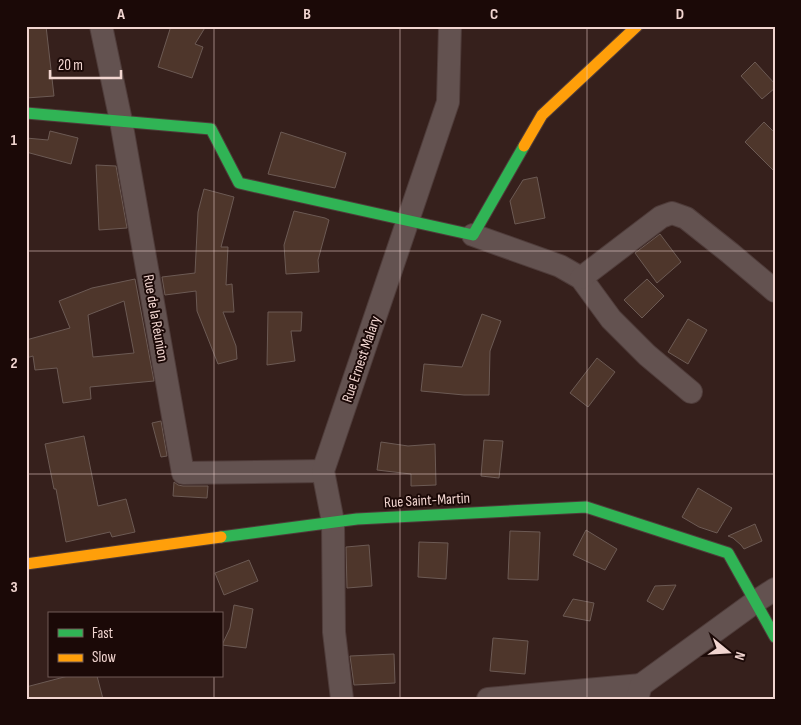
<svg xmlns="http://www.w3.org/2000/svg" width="801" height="725" font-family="'Sofia Sans Condensed',sans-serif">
<rect width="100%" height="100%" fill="#36201c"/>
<g fill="#4e362b" stroke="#6c5a54" fill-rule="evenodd">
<path d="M26,26H46L54,96L26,98Z"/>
<path d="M171,26H206L195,44L203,47L192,78L158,67Z"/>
<path d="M755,62L775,84V88L762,99L741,76Z"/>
<path d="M764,122L775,133V172L745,142Z"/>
<path d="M50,131L78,138L71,164L26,152V138L48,140Z"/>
<path d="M281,132L346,153L335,188L268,174Z"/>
<path d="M96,165L116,166L127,228L99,230Z"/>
<path d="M537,177L545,218L515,224L510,201L523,180Z"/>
<path d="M204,189L234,197L221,247H228L226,285L232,284L234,312H223L236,346L237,359L218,364L197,311L196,291L165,295L162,277L195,273L198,212Z"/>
<path d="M294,211L325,218L329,220L318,260L319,272L286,274L284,245Z"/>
<path d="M660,234L681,262L657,283L635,253Z"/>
<path d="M135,279L154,381L90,387L91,399L63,403L57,368L35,370L33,356L26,358V340L70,328L59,301L92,288ZM124,301L134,353L93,357L88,315Z"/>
<path d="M647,279L664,296L642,318L624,300Z"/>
<path d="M268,312H302L301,331H291L295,361L267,365Z"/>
<path d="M482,314L501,321L490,351L489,395H464L421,391L424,364L462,367Z"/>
<path d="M688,319L707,330L688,364L668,352Z"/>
<path d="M597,358L615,372L588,407L570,393Z"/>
<path d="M161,421L167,456L161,457L152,423Z"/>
<path d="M84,436L98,506L126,499L135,532L112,537L110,532L66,542L56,489H54L45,444Z"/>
<path d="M484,440L503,441L499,478L481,476Z"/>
<path d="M381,442L408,446L435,444L436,485L411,486V474L377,470Z"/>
<path d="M174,482L178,485L183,486H208L207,498L173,496Z"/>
<path d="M698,488L732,508L717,533L699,527L682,517Z"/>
<path d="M755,524L762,541L744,549L741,545L733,538L728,536Z"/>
<path d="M586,530L617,549L605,570L573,555Z"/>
<path d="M510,531L540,532L538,580L508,579Z"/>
<path d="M419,542L448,543L446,579L418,577Z"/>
<path d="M369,545L372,586L347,588L346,547Z"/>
<path d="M249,560L258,581L224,595L215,573Z"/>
<path d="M676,585L663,610L647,601L655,586Z"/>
<path d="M573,599L594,603L590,621L563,616Z"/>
<path d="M234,605L253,609L246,648L222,645L230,628Z"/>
<path d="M493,638L528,641L525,674L490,671Z"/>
<path d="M394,654L395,683L354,685L350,656Z"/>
<path d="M68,676H97L103,699H26V687Z"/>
</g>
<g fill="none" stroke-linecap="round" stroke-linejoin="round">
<defs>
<g id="street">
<path d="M101,26L121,121L183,473L323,471"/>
<path d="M473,235L560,266L581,278L611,319L647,355L691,392"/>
<path d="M581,278L661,217L672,213L686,218L730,253L775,291"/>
<path d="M342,699L334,632L333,522L323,471L448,102L450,26"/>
<path d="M488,699L641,685"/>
<path d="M637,699L641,685L755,602L775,589"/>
</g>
<g id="fast">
<path d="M26,113L211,129L239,183L473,235L524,146"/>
<path d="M221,537L357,519L586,507L728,553L775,637"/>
</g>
<g id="slow">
<path d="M524,146L542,115L637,26"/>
<path d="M26,564L221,537"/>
</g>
</defs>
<use href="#street" stroke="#4f3c3a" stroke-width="24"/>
<use href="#fast" stroke="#4f3c3a" stroke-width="13"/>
<use href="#slow" stroke="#4f3c3a" stroke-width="13"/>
<use href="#street" stroke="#635250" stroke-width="22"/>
<use href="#fast" stroke="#30b455" stroke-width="11"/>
<use href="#slow" stroke="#ff9f0a" stroke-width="11"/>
</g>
<path fill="none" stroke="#f1d5d0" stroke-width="1" stroke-opacity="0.55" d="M214,26V614M400,26V699M587,26V699M26,251H775M26,474H775M214,676V699"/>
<g text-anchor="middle" stroke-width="4" stroke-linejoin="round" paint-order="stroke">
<g font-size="15" fill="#f1d5d0" stroke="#1b0907">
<text transform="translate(156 318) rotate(80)" y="5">Rue de la Réunion</text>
<text transform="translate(361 359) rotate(-71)" y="5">Rue Ernest Malary</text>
<text transform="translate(427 500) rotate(-3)" y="5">Rue Saint-Martin</text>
</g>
</g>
<rect width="801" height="725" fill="none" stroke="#1b0907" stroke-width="55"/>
<rect x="48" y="612" width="175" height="65" fill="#1b0907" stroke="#715b57"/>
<rect x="58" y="629" width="25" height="8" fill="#30b455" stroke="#715b57"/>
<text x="92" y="638" font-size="15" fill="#f1d5d0">Fast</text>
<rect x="58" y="654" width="25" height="8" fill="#ff9f0a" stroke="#715b57"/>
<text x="92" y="662" font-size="15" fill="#f1d5d0">Slow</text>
<g transform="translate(728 652) rotate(108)" stroke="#1b0907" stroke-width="4" paint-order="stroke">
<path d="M0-4L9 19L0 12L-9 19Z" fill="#f1d5d0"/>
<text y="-8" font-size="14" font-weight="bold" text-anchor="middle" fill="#f1d5d0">N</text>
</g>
<path d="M50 70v8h71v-8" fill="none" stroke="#f1d5d0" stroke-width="2.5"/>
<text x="58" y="70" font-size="15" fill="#f1d5d0" stroke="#1b0907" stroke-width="4" paint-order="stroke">20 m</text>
<rect x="28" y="28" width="746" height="670" fill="none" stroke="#f1d5d0" stroke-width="2"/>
<g font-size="16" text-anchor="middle" font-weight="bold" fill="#f1d5d0">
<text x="121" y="19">A</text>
<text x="307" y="19">B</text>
<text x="494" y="19">C</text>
<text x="680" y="19">D</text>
<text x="14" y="145">1</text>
<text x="14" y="368">2</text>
<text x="14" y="592">3</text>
</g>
</svg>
